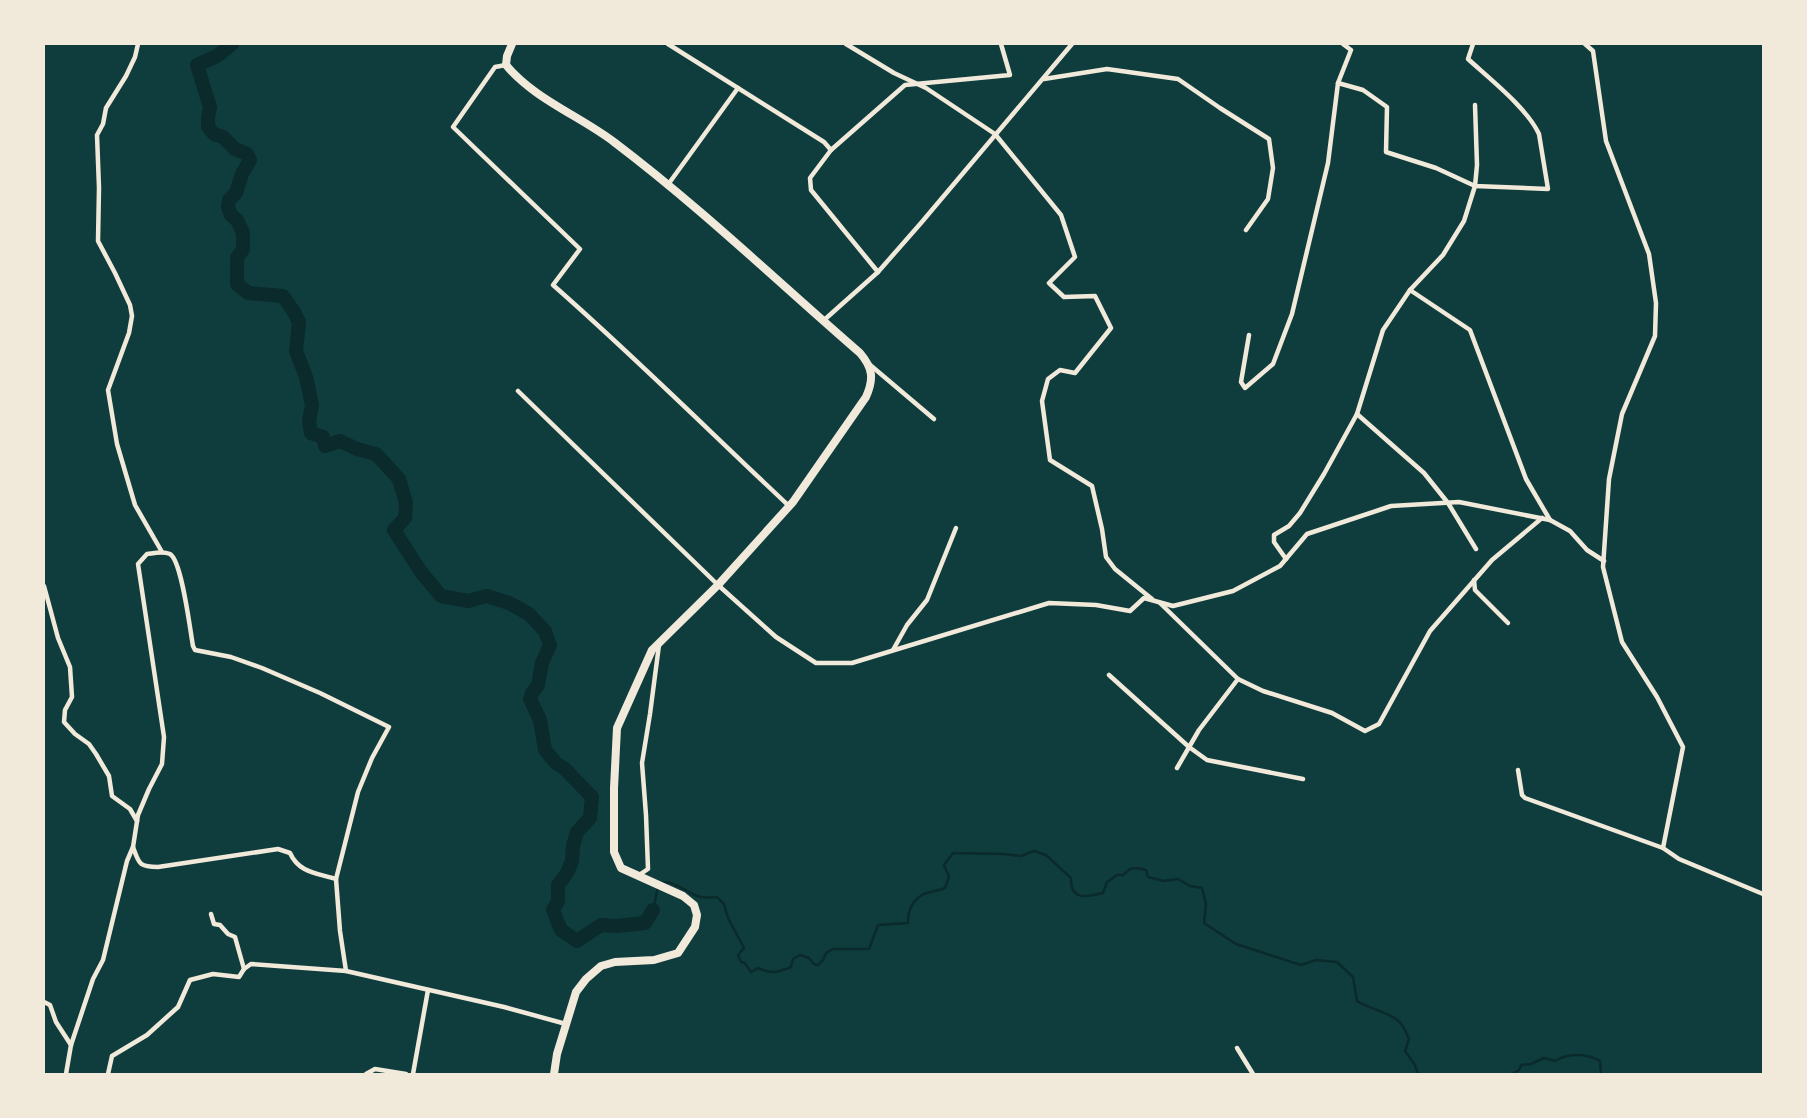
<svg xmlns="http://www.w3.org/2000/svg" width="1807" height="1118" font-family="Lato,sans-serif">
<rect width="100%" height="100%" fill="#0f3d3e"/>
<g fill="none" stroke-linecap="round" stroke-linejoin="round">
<g stroke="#0a2a2b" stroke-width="2.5">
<path d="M661,883C675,879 688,895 701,897C706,898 712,897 717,897L724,904L728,918L744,948L738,955L741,962L745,963L751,972L758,968C772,974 776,973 791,967L793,959L800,955L809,958L814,964L818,965L823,960L826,953L833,949H869L878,925L908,923C907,913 912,901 922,895C926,892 938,891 945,888L949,877L944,865L953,853L1004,854L1021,856L1034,851L1046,855L1071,878C1070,901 1087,897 1103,893L1107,882L1117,875H1123L1130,869L1136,868L1146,870L1148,877L1164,881L1178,879L1190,886L1202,888L1206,904L1204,923L1236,944L1301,965L1316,960L1337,962L1353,977L1357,1001C1369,1009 1394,1013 1402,1025C1405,1029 1407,1035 1409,1039L1405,1051L1415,1065L1418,1074"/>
<path d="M653,910L658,887"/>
<path d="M1512,1074L1519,1070L1521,1065L1531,1064L1544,1058L1555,1061C1567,1053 1587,1053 1600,1061L1601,1074"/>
</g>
<path stroke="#0a2a2b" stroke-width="14" d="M232,44L217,56L197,65L210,107L208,117V127L214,134L223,137L235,149L247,154L250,160L242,174L236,193L229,200L228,207L231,215L237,220L243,233V249L237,258V284L248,293L283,296L294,312L299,322L296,351L306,377L312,405L309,421L311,433L323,437L325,446L340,441L357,449L376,454L399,479L406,503L405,518L394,530L421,572L441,596L468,601L487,596L509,603L529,614L545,631L550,645L542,663L538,685L532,693L530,699L540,720L545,750L556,763L565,769L592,797L590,818L577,832L573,846L572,861L567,873L558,885V901L553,910L561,930L577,941L601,925L617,926L645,923L653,910"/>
<g stroke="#f1e9da" stroke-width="4.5">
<path d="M138,44L135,57L126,76L106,108L103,124L97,135L99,188L98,241L115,273L130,305L132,316L129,333L108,390L117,444L135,505L162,552"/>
<path d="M668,44L824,142L831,150L810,178L811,190L878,272"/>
<path d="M846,44L894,73L926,88L995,134L1061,215L1075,257L1049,283L1064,297L1095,296L1111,328L1075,373L1060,370L1048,379L1042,401L1050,460L1092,486L1102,529L1106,557L1115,569L1152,599"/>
<path d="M1343,44L1351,50L1338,83L1363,90L1387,107L1386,152L1436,168L1475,186L1548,189L1539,134C1527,108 1490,79 1468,59L1473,44"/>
<path d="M1585,44L1593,51L1606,141L1649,254L1656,303L1655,336L1622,414L1609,479L1603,567L1622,642L1657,697L1683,747L1663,848L1679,859L1763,894"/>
<path d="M506,65L495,67L453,127L580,249L553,285C634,356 710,432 789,506"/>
<path d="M1044,79L1107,69L1178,79L1220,108L1269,139L1273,168L1268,199L1246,230"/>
<path d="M831,150L905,85L1010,75L1001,44"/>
<path d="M667,186L738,88"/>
<path d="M1410,290L1470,330L1526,479L1550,520"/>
<path d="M823,321L878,272L921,223L1072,44"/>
<path d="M1249,335L1241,382L1245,388L1273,364L1292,314L1328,163L1338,83"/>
<path d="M869,364L934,419"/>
<path d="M518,391L718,585L776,637L816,663H852L1049,603L1096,605L1130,611L1144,598L1173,606L1233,591L1280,566L1307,534L1391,506L1459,502L1550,520L1570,531L1587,550L1604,561"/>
<path d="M1357,414L1424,473L1448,503L1476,549"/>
<path d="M1286,559L1274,542V535L1289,526L1300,513L1324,474L1357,414L1383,330L1410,290L1443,255L1464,221L1475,186L1477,165L1475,105"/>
<path d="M1474,580L1475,590L1508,623"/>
<path d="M44,586L58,638L70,667L72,697L65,710L64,722L75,734L89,744L96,754L109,776L112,796L130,809L137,821"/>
<path d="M1160,603L1238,679L1199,730L1177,768"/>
<path d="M893,650L907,625L927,600L956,528"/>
<path d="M1109,675L1189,747L1207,760L1303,779"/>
<path d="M1238,679L1263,691L1332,713L1365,731L1379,724L1430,631L1492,560L1542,518"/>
<path d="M1518,770L1522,795L1525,798L1663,848"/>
<path d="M133,847C139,864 139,867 158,867L278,849L290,853C299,873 317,873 336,879"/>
<path d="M639,875L648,869L646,815L642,763L650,714L659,645"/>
<path d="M211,914L214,924L220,925L228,934L235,937L244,969"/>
<path d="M44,1002L50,1005L56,1022L71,1045"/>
<path d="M1237,1048L1253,1074"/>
<path d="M66,1074L71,1045L93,979L103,960L127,861L133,847L138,815L149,789L162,764L164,737L138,564L147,554C155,553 163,551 170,554C182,561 190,630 193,646L195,650L231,657L262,668L320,693L389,727L372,758L358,792L336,879L340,931L346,971"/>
<path d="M108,1074L112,1056L147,1035L178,1007L190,980L213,974L239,977L244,969L251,964L346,971L504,1007L566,1024"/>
<path d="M366,1074L375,1069L406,1074"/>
<path d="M413,1074L428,990"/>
</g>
<path stroke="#f1e9da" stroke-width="8" d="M512,44L507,56L506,65C534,99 580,116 614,142C700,207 778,282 860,353C873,368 874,379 866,397L793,502L718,585L652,650L617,728L614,788V852L621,868L683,896L694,905L697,915L695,927L678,953L654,960L615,962L601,966L586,979L576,992L557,1054L554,1074"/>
</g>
<rect width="1807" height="1118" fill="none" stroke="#f1e9da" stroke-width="90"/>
</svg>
